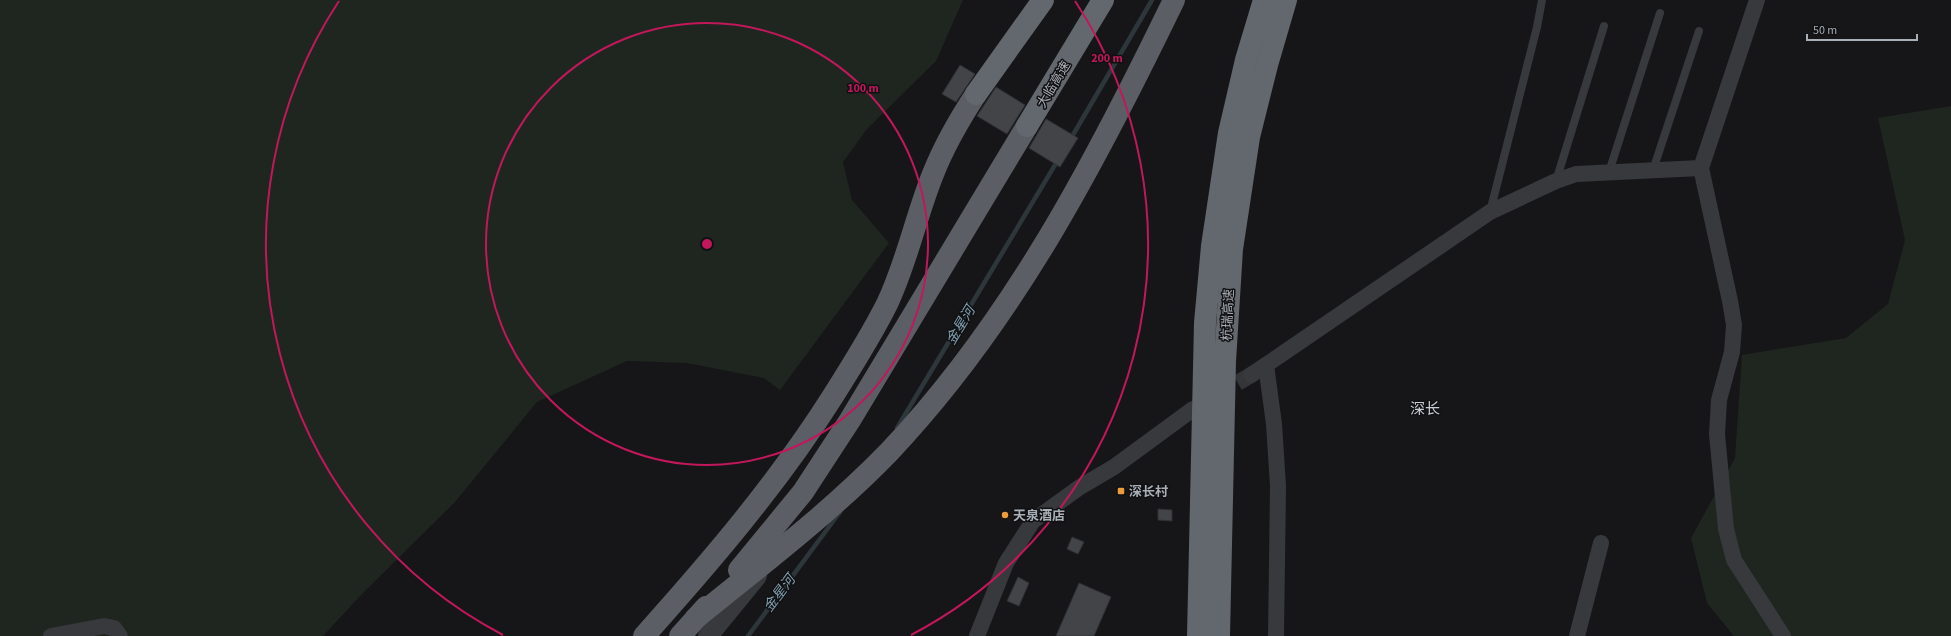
<svg xmlns="http://www.w3.org/2000/svg" width="1951" height="636" font-family="'Source Sans 3','Noto Sans SC',sans-serif">
<rect width="100%" height="100%" fill="#161618"/>
<g fill="#1e261f">
<path d="M0,0H963L936,61L867,129L843,162L852,200L889,243L780,390L764,378L687,363L627,361L537,402L455,502L362,594L323,636H0Z"/>
<path d="M1951,106V636H1734L1707,603L1691,538L1735,458L1742,355L1846,338L1888,304L1905,240L1878,118Z"/>
</g>
<g fill="none" stroke-linecap="round" stroke-linejoin="round">
<g stroke="#2d373b" stroke-width="4.5">
<path d="M1070,140L1152,0"/>
<path d="M897,428L1058,160"/>
<path d="M748,636L840,512"/>
</g>
</g>
<g fill="#434448" stroke="#303134">
<path d="M960,65L975,74L956,102L942,94Z"/>
<path d="M996,87L1025,105L1007,134L977,116Z"/>
<path d="M1046,119L1078,138L1060,167L1029,148Z"/>
<path d="M1158,509L1172,510V521L1158,520Z"/>
<path d="M1072,537L1084,542L1078,554L1067,549Z"/>
<path d="M1018,577L1029,583L1019,606L1007,601Z"/>
<path d="M1079,583L1111,597L1094,636H1056Z"/>
</g>
<g fill="none" stroke-linecap="round" stroke-linejoin="round">
<path stroke="#333538" stroke-width="16" stroke-dasharray="16 8" stroke-linecap="butt" d="M1217,395L1251,375"/>
<g stroke="#37393d" stroke-width="8">
<path d="M1653,170L1699,31"/>
<path d="M1609,172L1660,13"/>
<path d="M1556,181L1604,26"/>
<path d="M1490,212L1537,27L1542,0"/>
</g>
<g stroke="#37393d" stroke-width="16">
<path d="M1757,0L1701,168L1730,301L1734,325L1732,352L1719,400L1717,434L1726,529L1734,560L1783,636"/>
<path d="M1251,375L1266,365"/>
<path d="M51,636L104,626L114,628L120,636"/>
<path d="M977,636L1006,563L1033,521L1080,487L1114,467L1193,409"/>
<path d="M1276,636L1278,486L1274,424L1266,365L1490,212L1556,181L1576,174L1701,168"/>
<path d="M1577,636L1601,543"/>
</g>
<path stroke="#37393d" stroke-width="20" d="M708,636L757,576"/>
<g stroke="#5b5e65" stroke-width="22">
<path d="M739,570L803,492L850,420L1027,126"/>
<path d="M696,618C761,565 830,513 889,452C1013,321 1096,161 1174,0"/>
<path d="M644,636C712,560 778,483 833,396C852,366 871,336 887,304C907,262 916,216 933,174C944,146 959,120 976,94"/>
<path d="M680,636L706,607"/>
</g>
<g stroke="#63676e" stroke-width="22">
<path d="M976,94L1043,0"/>
<path d="M1027,126L1103,0"/>
<path d="M1198,636L1205,323L1212,246L1229,133L1246,60L1264,0"/>
<path d="M1219,636L1225,361L1232,249L1249,137L1267,65L1286,0"/>
</g>
</g>
<g fill="none" stroke="#c2185b" stroke-width="2">
<circle cx="707" cy="244" r="221"/>
<path d="M503 635A441 441 0 0 1 339 1M1075 1A441 441 0 0 1 911 635"/>
</g>
<g fill="#eb9c3b" stroke="#111113" stroke-width="1.5">
<rect x="1117" y="487" width="8" height="8" rx="2"/>
<circle cx="1005" cy="515" r="4"/>
</g>
<g text-anchor="middle" stroke-width="3" stroke-linejoin="round" paint-order="stroke">
<g font-size="13" fill="#a9afb7" stroke="#111113">
<text transform="translate(1053 84) rotate(-59)" y="5">大临高速</text>
<text transform="translate(1227 315) rotate(-87)" y="5">杭瑞高速</text>
</g>
<g font-size="13" font-weight="bold" fill="#a9afb7" stroke="#111113" text-anchor="start">
<text x="1129" y="496">深长村</text>
<text x="1013" y="520">天泉酒店</text>
</g>
<g font-size="14" font-style="italic" fill="#81a0b1" stroke="#111113">
<text transform="translate(960 325) rotate(-59)" y="5">金星河</text>
<text transform="translate(779 593) rotate(-53)" y="5">金星河</text>
</g>
<g font-size="15" fill="#c9cdd4" stroke="#111113">
<text x="1425" y="414">深长</text>
</g>
</g>
<circle cx="707" cy="244" r="6" fill="#c2185b" stroke="#111113" stroke-width="2"/>
<g font-size="12" text-anchor="middle" font-weight="bold" fill="#c2185b" stroke="#111113" stroke-width="3" stroke-linejoin="round" paint-order="stroke">
<text x="1107" y="62">200 m</text>
<text x="863" y="92">100 m</text>
</g>
<path d="M1807 34v6h110v-6" fill="none" stroke="#a9afb7" stroke-width="2"/>
<text x="1813" y="34" font-size="12" fill="#a9afb7" stroke="#111113" stroke-width="3" paint-order="stroke">50 m</text>
</svg>
